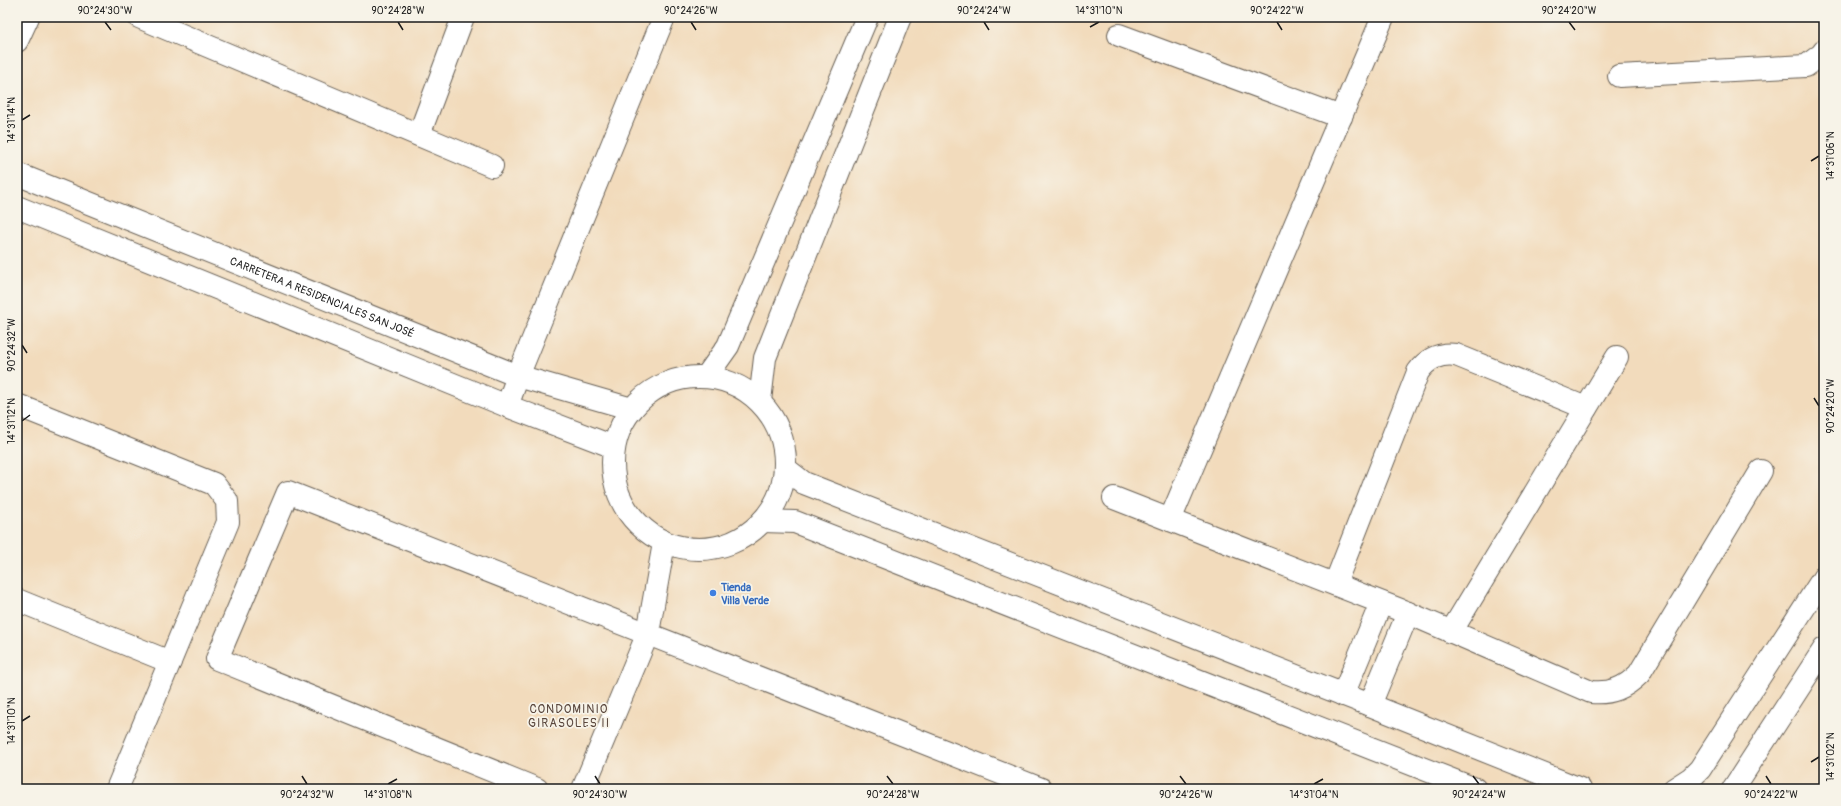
<svg xmlns="http://www.w3.org/2000/svg" width="1841" height="806" font-family="Pangolin,sans-serif">
<rect width="100%" height="100%" fill="#f7f3e8"/>
<filter id="ink" filterUnits="userSpaceOnUse"><feTurbulence type="fractalNoise" baseFrequency=".025" numOctaves="2"/><feDisplacementMap in="SourceGraphic" scale="8" xChannelSelector="R" yChannelSelector="G"/><feConvolveMatrix kernelMatrix="1 2 1 2 8 2 1 2 1" color-interpolation-filters="sRGB"/></filter>
<filter id="wash" filterUnits="userSpaceOnUse"><feTurbulence type="fractalNoise" baseFrequency=".012" numOctaves="4" result="noise"/><feDisplacementMap in="SourceGraphic" scale="16" xChannelSelector="R" yChannelSelector="G"/><feGaussianBlur stdDeviation="0.9" result="paint"/><feColorMatrix in="noise" values="0 0 0 0 0 0 0 0 0 0 0 0 0 0 0 0 0 1.4 0 .05"/><feComposite in="paint" operator="in"/></filter>
<g filter="url(#wash)">
<rect width="100%" height="100%" fill="#f2dbbc"/>
</g>
<g filter="url(#ink)">
<g fill="none" stroke-linecap="round" stroke-linejoin="round">
<defs>
<g id="minor">
<path d="M139,17L492,166"/>
<path d="M1119,35L1341,117"/>
<path d="M17,41L28,17"/>
<path d="M1619,76L1806,66L1822,54L1824,51"/>
<path d="M419,135L463,17"/>
<path d="M706,377L728,346L867,17"/>
<path d="M760,401L765,358L900,17"/>
<path d="M17,405L214,484L227,501L228,522L117,789"/>
<path d="M507,406L518,376L664,17"/>
<path d="M1114,498L1408,613L1591,692C1611,694 1625,688 1639,674L1761,471"/>
<path d="M1170,520L1383,17"/>
<path d="M1335,584L1418,372C1428,358 1440,353 1456,355L1586,408"/>
<path d="M17,600L170,662"/>
<path d="M1451,632L1617,357"/>
<path d="M1343,695L1381,603"/>
<path d="M1370,705L1408,613"/>
<path d="M537,789L217,659L288,492L1041,789"/>
<path d="M583,789L648,633L664,543"/>
</g>
<g id="tertiary">
<path id="s1" d="M17,174L518,376L632,409"/>
<path d="M17,207L507,406L614,447"/>
<circle cx="699" cy="463" r="86"/>
<path d="M786,469L804,483L1370,705L1580,789"/>
<path d="M763,521L795,522L1475,789"/>
<path d="M1674,789L1691,778L1700,769L1824,577"/>
<path d="M1733,789L1824,649"/>
</g>
</defs>
<use href="#minor" stroke="#675f54" stroke-width="24"/>
<use href="#tertiary" stroke="#675f54" stroke-width="24"/>
<use href="#minor" stroke="#fff" stroke-width="22"/>
<use href="#tertiary" stroke="#fff" stroke-width="22"/>
</g>
</g>
<path fill="none" stroke="#1c1c1c" stroke-width="1.5" d="M105,22L111,30M398,22L403,30M691,22L696,30M984,22L989,30M1277,22L1282,30M1569,22L1575,30M1090,27L1099,22M22,120L30,115M1811,161L1819,156M22,345L27,353M1814,398L1819,406M22,421L30,415M22,721L30,716M1811,762L1819,757M302,776L307,784M595,776L600,784M887,776L893,784M1180,776L1186,784M1473,776L1479,784M1766,776L1771,784M388,784L397,779M1314,784L1323,779"/>
<circle fill="#3f7fe0" stroke="#f7f3e8" stroke-width="1.5" cx="713" cy="593" r="4"/>
<g text-anchor="middle" stroke-width="3.5" stroke-linejoin="round" paint-order="stroke">
<g font-size="11" fill="#1c1c1c" stroke="#f7f3e8">
<text dy="4" stroke="none"><textPath href="#s1" startOffset="329">CARRETERA A RESIDENCIALES SAN JOSÉ</textPath></text>
</g>
<g font-size="11" font-weight="bold" fill="#366cbe" stroke="#f7f3e8" text-anchor="start">
<text x="721" y="591">Tienda<tspan x="721" dy="13">Villa Verde</tspan></text>
</g>
<g font-size="12" letter-spacing="1" fill="#5a473d" stroke="#f7f3e8">
<text x="569" y="713">CONDOMINIO<tspan x="569" dy="14">GIRASOLES II</tspan></text>
</g>
</g>
<rect width="1841" height="806" fill="none" stroke="#f7f3e8" stroke-width="44"/>
<rect x="22" y="22" width="1797" height="762" fill="none" stroke="#1c1c1c" stroke-width="1.5"/>
<g font-size="10" text-anchor="middle" fill="#1c1c1c">
<text x="105" y="14">90°24'30"W</text>
<text x="398" y="14">90°24'28"W</text>
<text x="691" y="14">90°24'26"W</text>
<text x="984" y="14">90°24'24"W</text>
<text x="1099" y="14">14°31'10"N</text>
<text x="1277" y="14">90°24'22"W</text>
<text x="1569" y="14">90°24'20"W</text>
<text transform="translate(11 120) rotate(-90)" y="4">14°31'14"N</text>
<text transform="translate(1830 156) rotate(-90)" y="4">14°31'06"N</text>
<text transform="translate(11 345) rotate(-90)" y="4">90°24'32"W</text>
<text transform="translate(1830 406) rotate(-90)" y="4">90°24'20"W</text>
<text transform="translate(11 421) rotate(-90)" y="4">14°31'12"N</text>
<text transform="translate(11 721) rotate(-90)" y="4">14°31'10"N</text>
<text transform="translate(1830 757) rotate(-90)" y="4">14°31'02"N</text>
<text x="307" y="798">90°24'32"W</text>
<text x="388" y="798">14°31'08"N</text>
<text x="600" y="798">90°24'30"W</text>
<text x="893" y="798">90°24'28"W</text>
<text x="1186" y="798">90°24'26"W</text>
<text x="1314" y="798">14°31'04"N</text>
<text x="1479" y="798">90°24'24"W</text>
<text x="1771" y="798">90°24'22"W</text>
</g>
</svg>
